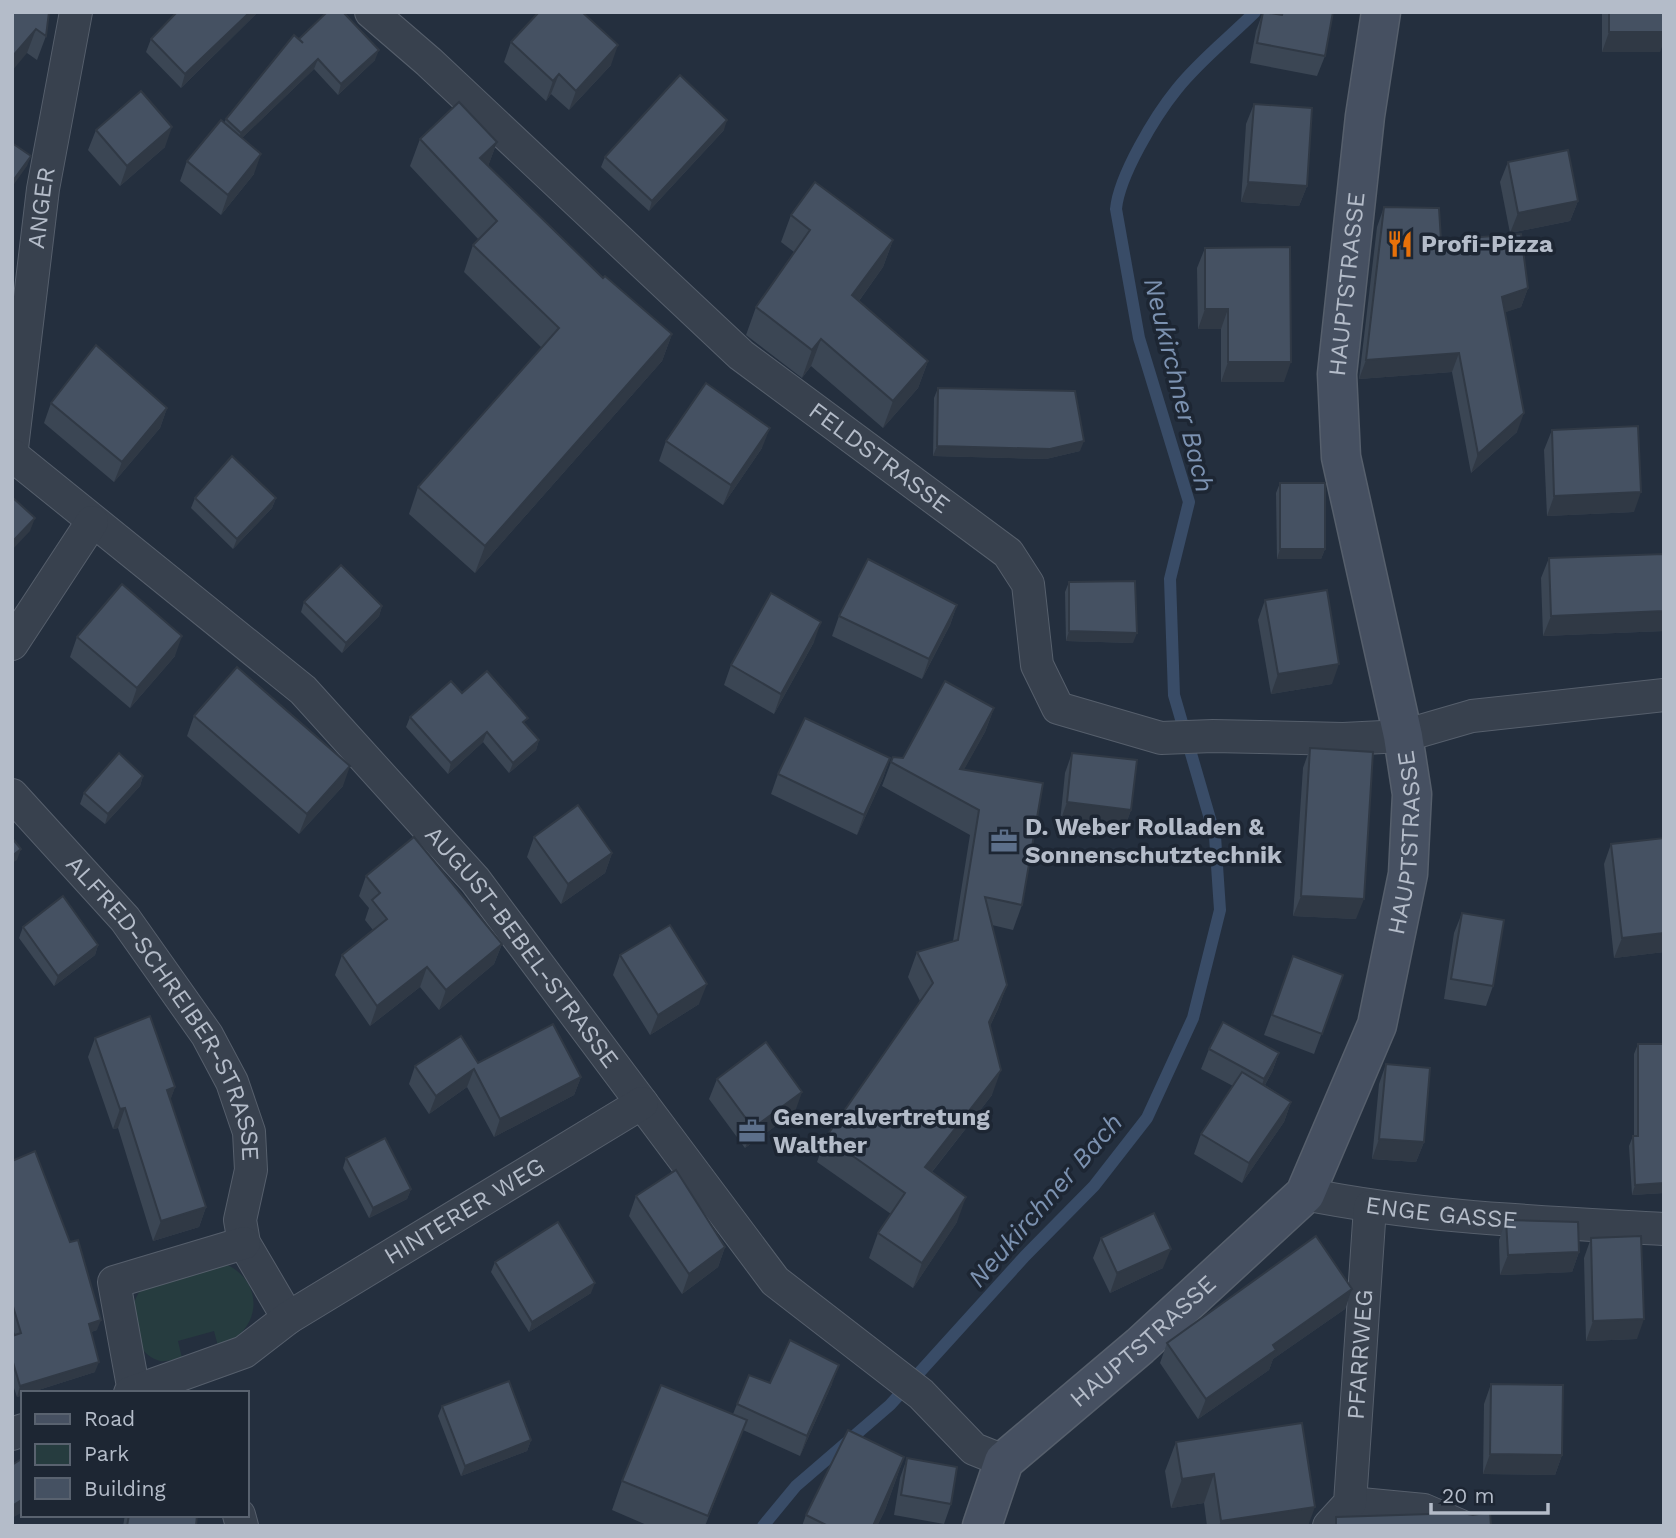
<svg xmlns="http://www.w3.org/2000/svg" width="1676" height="1538" font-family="'Work Sans',sans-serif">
<rect width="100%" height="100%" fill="#242f3e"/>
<path fill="#263c3f" d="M220,1262C266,1277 264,1333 218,1346L214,1331L178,1341L182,1358C176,1359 166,1362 160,1361C132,1354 125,1311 140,1291Z"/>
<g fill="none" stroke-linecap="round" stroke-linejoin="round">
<path stroke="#394c67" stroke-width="12" d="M763,1526L796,1486L890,1405L1025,1256L1094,1186L1147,1118L1193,1018L1220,910L1215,836L1174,695L1170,579L1189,502L1139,338L1116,209C1119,176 1155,116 1177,89C1199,61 1230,37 1255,12"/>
<defs>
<g id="minor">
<path id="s1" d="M371,12L429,62L741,355L1008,553L1028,584L1037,665L1058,708L1161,738L1213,736L1343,739L1403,736L1472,716L1664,695"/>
<path id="s2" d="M12,448L43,189L76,12"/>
<path id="s3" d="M12,455L303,690L475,880L775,1281L921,1394L974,1449L1004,1461"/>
<path d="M12,644L92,522"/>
<path id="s4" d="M12,795L125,919L207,1035L232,1082L249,1132L251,1170L240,1220L244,1243L288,1318"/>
<path id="s5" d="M1305,1194C1424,1218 1543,1222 1664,1229"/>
<path d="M134,1392L114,1282L244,1243"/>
<path id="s6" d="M130,1393L244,1352L288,1318L642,1103"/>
<path d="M12,1434L23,1430"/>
<path d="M1350,1503L1424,1510L1461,1526"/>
<path d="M239,1515L242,1526"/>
<path id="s7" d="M1329,1526L1350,1503L1370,1207"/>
</g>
<g id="secondary">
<path id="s8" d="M982,1526L1004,1461L1140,1346L1305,1194L1377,1025L1408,874L1412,794L1403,736L1341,457L1337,374L1365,116L1381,12"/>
</g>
</defs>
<use href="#minor" stroke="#565f6c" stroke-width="34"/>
<use href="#secondary" stroke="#565f6c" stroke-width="41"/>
<use href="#minor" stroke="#38414e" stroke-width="32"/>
<use href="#secondary" stroke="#465061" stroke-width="38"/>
</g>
<g fill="#3b4654">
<path d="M12,12L46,36L37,60L27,53Z"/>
<path d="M258,12L181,88L146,52L151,39Z"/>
<path d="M1263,12L1279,14V12H1333L1325,56L1317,76L1250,63L1256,31Z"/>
<path d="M1602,12H1664L1660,52H1602Z"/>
<path d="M299,39L375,60L338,95L314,69L242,138L254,174L221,215L180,181L187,161L224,123L226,119Z"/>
<path d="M511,42L611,65L569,110L551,94L546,101L504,62Z"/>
<path d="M1254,104L1307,186L1299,206L1241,202L1246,124Z"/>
<path d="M96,130L165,147L120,186L88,150Z"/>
<path d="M724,130L649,211L601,167L605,157Z"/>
<path d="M420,139L497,142L488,166L603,278L672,334L662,361L475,573L409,514L418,487L542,348L464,272L473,245L479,240L410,166Z"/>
<path d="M1508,162L1578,201L1570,221L1510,233L1500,182Z"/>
<path d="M1384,207L1528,288L1521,307L1505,312L1517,432L1471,473L1452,372L1359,379L1377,227Z"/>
<path d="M791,215L893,240L883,267L859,301L928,361L918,388L883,428L811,366L802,378L746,335L756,307L794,252L781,242Z"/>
<path d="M1205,248L1284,382H1221V329H1198L1197,268Z"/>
<path d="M938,388L1080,451L1046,459L933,456L934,398Z"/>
<path d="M51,403L167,408L160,428L114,482L44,423Z"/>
<path d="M1552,430L1634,512L1547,516L1544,450Z"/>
<path d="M666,441L762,448L723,505L659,461Z"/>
<path d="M1280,483L1325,549L1321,559H1277L1276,493Z"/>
<path d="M195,498H276L272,508L233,549L191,508Z"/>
<path d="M1664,554V631L1543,636L1541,578L1549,558Z"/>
<path d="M1069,582L1133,643L1066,641L1065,592Z"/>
<path d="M1265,600L1332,684L1271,694L1258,620Z"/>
<path d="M304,602L382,606L379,616L342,653L301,612Z"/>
<path d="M957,605L950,625L922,679L832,636L839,616Z"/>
<path d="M77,637L175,656L130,708L70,657Z"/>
<path d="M814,642L774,714L724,685L731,665Z"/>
<path d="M462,693L526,725L539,740L536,750L509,773L483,742L448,774L406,727L410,717Z"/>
<path d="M994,708L985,732L964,769L1022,905L1013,930L992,925L1007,985L998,1009L990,1026L992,1095L932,1172L957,1222L913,1288L869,1258L878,1233L891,1214L817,1162L826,1137L920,1001L908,977L917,952L953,941L970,835L882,786L893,757L903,758Z"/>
<path d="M194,716L343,786L299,834L187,736Z"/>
<path d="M1310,748L1356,919L1293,916L1303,768Z"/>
<path d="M1072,753L1131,810L1124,829L1060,822L1065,773Z"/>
<path d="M890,758L883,778L857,835L771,794L778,774Z"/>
<path d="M143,776L140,786L105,824L80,804L84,793Z"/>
<path d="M534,837L612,853L605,873L561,904L527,857Z"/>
<path d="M1664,838V952L1614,958L1604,864L1611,844Z"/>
<path d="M366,876L502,944L494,964L439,1010L420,987L370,1026L335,975L342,955L373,930L365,920L369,908L359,896Z"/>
<path d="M1462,913L1493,986L1486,1006L1444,999L1454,933Z"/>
<path d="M23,927L98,945L95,955L54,986L19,938Z"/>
<path d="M620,955L699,1004L650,1035L613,975Z"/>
<path d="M1293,956L1343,975L1314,1054L1264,1035Z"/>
<path d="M95,1038L175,1087L170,1100L206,1207L199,1227L153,1241L118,1128L113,1129L88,1057Z"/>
<path d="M1638,1044L1664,1193L1632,1195L1629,1146L1633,1136H1634V1054Z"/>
<path d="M1209,1049L1279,1053L1272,1072L1265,1085L1291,1102L1284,1122L1242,1183L1194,1154L1201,1134L1233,1086L1201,1069Z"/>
<path d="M478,1063L581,1077L574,1095L494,1137L467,1087L429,1114L409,1084L415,1066Z"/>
<path d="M1386,1064L1424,1142L1416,1162L1372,1159L1379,1084Z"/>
<path d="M717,1079L795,1112L745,1148L709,1099Z"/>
<path d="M346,1158L411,1189L407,1199L369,1218L343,1168Z"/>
<path d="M12,1161L97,1330L91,1332L95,1372L29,1393H23V1395L17,1397L12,1382V1336L15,1335L12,1326Z"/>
<path d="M636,1196L725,1247L718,1267L682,1294L629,1216Z"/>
<path d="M1506,1220L1579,1252L1572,1272L1500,1275L1499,1240Z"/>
<path d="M1101,1238L1163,1268L1110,1293L1093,1258Z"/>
<path d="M1591,1238L1637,1339L1586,1341L1584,1258Z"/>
<path d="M495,1262L591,1293L529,1332L491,1272Z"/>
<path d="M1352,1289L1345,1309L1273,1359L1269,1370L1198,1419L1160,1363L1167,1343Z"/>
<path d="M770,1383L832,1384L800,1456L743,1430L705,1526H649L612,1510L622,1481L733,1414L737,1404Z"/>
<path d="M1491,1384L1562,1455L1555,1475L1483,1474L1484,1404Z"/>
<path d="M442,1406L531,1440L527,1451L461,1476L438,1416Z"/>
<path d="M1176,1442L1308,1526H1207L1204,1503L1171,1508L1165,1471Z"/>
<path d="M904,1457L885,1510L877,1526H802L806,1515Z"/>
<path d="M907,1458L951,1504L944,1524L894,1515L900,1478Z"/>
<path d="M125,1515H197L196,1526H123Z"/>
</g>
<g fill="#303945">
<path d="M250,12H258L181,88L185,74Z"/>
<path d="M36,29L27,53L12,71V57Z"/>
<path d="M1609,32H1664V42L1660,52H1602Z"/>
<path d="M618,45L611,65L569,110L576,91Z"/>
<path d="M379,50L375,60L338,95L341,84Z"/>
<path d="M318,59L314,69L237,143L241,133Z"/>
<path d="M559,74L551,94L546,101L553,81Z"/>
<path d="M727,120L724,130L649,211L652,201Z"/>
<path d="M172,127L165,147L120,186L127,166Z"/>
<path d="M497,142L487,169L480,158Z"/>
<path d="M261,154L254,174L221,215L228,195Z"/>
<path d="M31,156L27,166L12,187V182Z"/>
<path d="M1248,182L1307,186L1299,206L1241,202Z"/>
<path d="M1578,201L1570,221L1510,233L1518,213Z"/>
<path d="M893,240L883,267L843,323L852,295Z"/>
<path d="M1528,288L1521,307L1495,316L1502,297Z"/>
<path d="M1205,309H1228L1221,329H1198Z"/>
<path d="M672,334L662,361L475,573L485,546Z"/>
<path d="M821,339L811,366L802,378L812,350Z"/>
<path d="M1459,353L1452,372L1359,379L1366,360Z"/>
<path d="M928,361L918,388L883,428L893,401Z"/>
<path d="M1228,362H1291L1284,382H1221Z"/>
<path d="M167,408L160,428L114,482L122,462Z"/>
<path d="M1524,413L1517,432L1471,473L1478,454Z"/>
<path d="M770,428L762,448L723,505L731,485Z"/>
<path d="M1084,441L1080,451L1046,459L933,456L937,446Z"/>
<path d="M1641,492L1634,512L1547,516L1554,496Z"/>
<path d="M276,498L272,508L233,549L237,539Z"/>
<path d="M35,518L30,531L12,550V542Z"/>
<path d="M1280,549H1325L1321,559H1277Z"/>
<path d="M957,605L950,625L922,679L929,659Z"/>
<path d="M382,606L379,616L342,653L346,643Z"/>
<path d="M1664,611V631L1543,636L1551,616Z"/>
<path d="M821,622L814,642L774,714L781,694Z"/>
<path d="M1069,631L1137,633L1133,643L1066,641Z"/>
<path d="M182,636L175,656L130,708L137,688Z"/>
<path d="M1339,664L1332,684L1271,694L1278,674Z"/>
<path d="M994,708L985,732L951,793L960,769Z"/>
<path d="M487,732L483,742L448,774L451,763Z"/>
<path d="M539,740L536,750L509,773L513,763Z"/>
<path d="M890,758L883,778L857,835L864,815Z"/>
<path d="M350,766L343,786L299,834L307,814Z"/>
<path d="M143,776L140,786L105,824L108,814Z"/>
<path d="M1067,802L1131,810L1124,829L1060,822Z"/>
<path d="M21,849L17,860L12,863V856Z"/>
<path d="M612,853L605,873L561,904L568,884Z"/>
<path d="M1301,896L1364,899L1356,919L1293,916Z"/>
<path d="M1664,933V952L1614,958L1622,938Z"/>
<path d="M502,944L494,964L439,1010L446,990Z"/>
<path d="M98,945L95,955L54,986L58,976Z"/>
<path d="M427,967L420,987L370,1026L377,1006Z"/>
<path d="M707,984L699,1004L650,1035L658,1015Z"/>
<path d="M1007,985L998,1009L980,1047L989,1022Z"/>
<path d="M1279,1053L1272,1072L1257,1099L1264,1079Z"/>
<path d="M474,1069L467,1087L429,1114L436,1096Z"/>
<path d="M1001,1070L992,1095L916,1192L925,1167Z"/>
<path d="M581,1077L574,1095L494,1137L500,1119Z"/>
<path d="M175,1087L168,1107L167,1090Z"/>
<path d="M802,1092L795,1112L745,1148L753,1128Z"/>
<path d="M1291,1102L1284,1122L1242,1183L1249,1163Z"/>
<path d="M125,1108L118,1128L113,1129L120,1109Z"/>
<path d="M1379,1139L1424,1142L1416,1162L1372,1159Z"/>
<path d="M1664,1183V1193L1632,1195L1635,1185Z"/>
<path d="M411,1189L407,1199L369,1218L373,1208Z"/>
<path d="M966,1197L957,1222L913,1288L922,1263Z"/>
<path d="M206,1207L199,1227L153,1241L161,1221Z"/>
<path d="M725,1247L718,1267L682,1294L689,1274Z"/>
<path d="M1171,1249L1163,1268L1110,1293L1117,1273Z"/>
<path d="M1579,1252L1572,1272L1500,1275L1508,1255Z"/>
<path d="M595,1283L591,1293L529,1332L532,1322Z"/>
<path d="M1352,1289L1345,1309L1273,1359L1269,1370L1198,1419L1206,1399L1273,1345Z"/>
<path d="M1644,1319L1637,1339L1586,1341L1593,1321Z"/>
<path d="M101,1320L97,1330L85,1334L89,1324Z"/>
<path d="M99,1362L95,1372L29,1393H23V1395L17,1397L20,1386Z"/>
<path d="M839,1365L832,1384L800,1456L807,1436Z"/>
<path d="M747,1420L736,1449L704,1526Z"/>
<path d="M531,1440L527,1451L461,1476L465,1466Z"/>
<path d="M1490,1454L1562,1455L1555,1475L1483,1474Z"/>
<path d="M904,1457L885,1510L877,1526H873Z"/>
<path d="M1214,1474L1204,1503L1171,1508L1182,1479Z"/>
<path d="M23,1499V1512L12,1518V1506Z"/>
<path d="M1315,1507L1308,1526H1219L1221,1521Z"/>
</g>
<g fill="#455162" stroke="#303945" stroke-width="2">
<path d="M12,12H49L46,36L36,29L12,57Z"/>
<path d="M177,12H250L185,74L151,39Z"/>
<path d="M327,12H343L379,50L341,84L318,59L241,133L226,119L294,35L303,43L299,39Z"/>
<path d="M539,12H582L618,45L576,91L559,74L553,81L511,42Z"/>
<path d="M1263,12L1282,15L1283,12H1333L1325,56L1257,43Z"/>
<rect x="1609" y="12" width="55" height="20"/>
<path d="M680,75L727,120L652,201L605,157Z"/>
<path d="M141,91L172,127L127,166L96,130Z"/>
<path d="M459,102L497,142L480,158L603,278L605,276L672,334L485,546L418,487L559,328L473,245L497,221L420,139Z"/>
<path d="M1254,104L1312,108L1307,186L1248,182Z"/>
<path d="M221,120L261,154L228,195L187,161Z"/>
<path d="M12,143L31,156L12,182Z"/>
<path d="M1568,150L1578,201L1518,213L1508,162Z"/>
<path d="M815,182L893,240L852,295L928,361L893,401L821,339L812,350L756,307L810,230L791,215Z"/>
<path d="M1384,207L1439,208L1441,240L1521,234L1528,288L1502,297L1524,413L1478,454L1459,353L1366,360Z"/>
<path d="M1290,247L1291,362H1228V309H1205V248Z"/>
<path d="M96,345L167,408L122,462L51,403Z"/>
<path d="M706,383L770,428L731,485L666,441Z"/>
<path d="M938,388L1075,391L1084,441L1050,449L937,446Z"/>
<path d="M1638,426L1641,492L1554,496L1552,430Z"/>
<path d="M232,456L276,498L237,539L195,498Z"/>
<rect x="1280" y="483" width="45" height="66"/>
<path d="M12,497L35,518L12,542Z"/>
<path d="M1664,554V611L1551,616L1549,558Z"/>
<path d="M868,559L957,605L929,659L839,616Z"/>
<path d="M341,565L382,606L346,643L304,602Z"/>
<path d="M1135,581L1137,633L1069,631V582Z"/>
<path d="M122,584L182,636L137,688L77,637Z"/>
<path d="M1327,590L1339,664L1278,674L1265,600Z"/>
<path d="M771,593L821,622L781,694L731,665Z"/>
<path d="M237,667L350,766L307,814L194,716Z"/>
<path d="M487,671L528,718L523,722L539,740L513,763L487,732L451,763L410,717L451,681L462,693Z"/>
<path d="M945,681L994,708L960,769L1043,783L1022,905L985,897L1007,985L989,1022L1001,1070L925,1167L966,1197L922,1263L878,1233L905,1193L826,1137L933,983L917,952L958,940L979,810L891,762L893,757L903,758Z"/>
<path d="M805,718L890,758L864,815L778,774Z"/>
<path d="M1310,748L1373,752L1364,899L1301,896Z"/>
<path d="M119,753L143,776L108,814L84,793Z"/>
<path d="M1072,753L1137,760L1131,810L1067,802Z"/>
<path d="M578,805L612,853L568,884L534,837Z"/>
<path d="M414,837L502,944L446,990L427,967L377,1006L342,955L387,919L372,900L380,893L366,876Z"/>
<path d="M12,838L21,849L12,856Z"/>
<path d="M1664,838V933L1622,938L1611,844Z"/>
<path d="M63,896L98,945L58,976L23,927Z"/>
<path d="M1462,913L1504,920L1493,986L1451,979Z"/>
<path d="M670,925L707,984L658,1015L620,955Z"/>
<path d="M1293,956L1343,975L1322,1034L1272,1015Z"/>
<path d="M150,1016L175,1087L167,1090L206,1207L161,1221L125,1108L120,1109L95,1038Z"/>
<path d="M1223,1022L1279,1053L1264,1079L1209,1049Z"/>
<path d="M553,1024L581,1077L500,1119L474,1069L436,1096L415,1066L461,1036L478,1063Z"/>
<path d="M766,1042L802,1092L753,1128L717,1079Z"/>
<path d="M1638,1044H1664V1183L1635,1185L1633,1136H1638Z"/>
<path d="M1386,1064L1430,1068L1424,1142L1379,1139Z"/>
<path d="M1242,1072L1291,1102L1249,1163L1201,1134Z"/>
<path d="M385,1138L411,1189L373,1208L346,1158Z"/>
<path d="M35,1151L70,1242L78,1240L101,1320L89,1324L99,1362L20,1386L12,1359V1336L21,1333L12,1303V1161Z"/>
<path d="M676,1170L725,1247L689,1274L636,1196Z"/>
<path d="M1154,1213L1171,1249L1117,1273L1101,1238Z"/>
<path d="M1506,1220L1578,1222L1579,1252L1508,1255Z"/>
<path d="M558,1222L595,1283L532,1322L495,1262Z"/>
<path d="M1316,1236L1352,1289L1273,1345L1276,1350L1206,1399L1167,1343Z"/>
<path d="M1641,1236L1644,1319L1593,1321L1591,1238Z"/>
<path d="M790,1340L839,1365L807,1436L737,1404L749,1375L770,1383Z"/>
<path d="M509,1381L531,1440L465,1466L442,1406Z"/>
<path d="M1491,1384L1563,1385L1562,1455L1490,1454Z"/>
<path d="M661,1385L747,1420L708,1516L622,1481Z"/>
<path d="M1302,1423L1315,1507L1221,1521L1214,1474L1182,1479L1176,1442Z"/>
<path d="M848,1430L904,1457L873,1526H828L806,1515Z"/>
<path d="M23,1458V1499L12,1506V1465Z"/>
<path d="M907,1458L957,1467L951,1504L901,1495Z"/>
<path d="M1490,1512L1491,1526H1336V1517L1462,1513L1473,1515Z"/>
<path d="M129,1515H197L196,1526H127Z"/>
</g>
<defs>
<symbol id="restaurant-bare" viewBox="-9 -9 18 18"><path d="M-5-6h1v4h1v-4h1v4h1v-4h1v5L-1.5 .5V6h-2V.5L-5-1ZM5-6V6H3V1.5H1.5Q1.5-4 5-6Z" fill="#e8710a" stroke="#1d2633" stroke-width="2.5" paint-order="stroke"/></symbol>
<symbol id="office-bare" viewBox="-9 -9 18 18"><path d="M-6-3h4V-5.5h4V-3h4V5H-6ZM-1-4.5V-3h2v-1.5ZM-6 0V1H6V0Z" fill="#5c6f8a" stroke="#1d2633" stroke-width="2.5" paint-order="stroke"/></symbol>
</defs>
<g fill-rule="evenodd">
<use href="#restaurant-bare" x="1381" y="225" width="38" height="38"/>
<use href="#office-bare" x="985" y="822" width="38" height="38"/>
<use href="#office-bare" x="733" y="1112" width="38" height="38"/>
</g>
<g text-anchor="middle" stroke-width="7" stroke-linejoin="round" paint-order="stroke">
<g font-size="24" fill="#b4bcc9" stroke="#1d2633">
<text dy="8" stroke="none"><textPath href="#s2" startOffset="242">ANGER</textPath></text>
<text dy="8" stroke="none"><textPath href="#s8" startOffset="1407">HAUPTSTRASSE</textPath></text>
<text dy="8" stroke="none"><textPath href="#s1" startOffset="677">FELDSTRASSE</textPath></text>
<text dy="8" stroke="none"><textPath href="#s8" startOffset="840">HAUPTSTRASSE</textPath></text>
<text dy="8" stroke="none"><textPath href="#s3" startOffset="712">AUGUST-BEBEL-STRASSE</textPath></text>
<text dy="8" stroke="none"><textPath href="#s4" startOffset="266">ALFRED-SCHREIBER-STRASSE</textPath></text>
<text dy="8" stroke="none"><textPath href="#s6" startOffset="383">HINTERER WEG</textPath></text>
<text dy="8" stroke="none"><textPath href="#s5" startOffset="138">ENGE GASSE</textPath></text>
<text dy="8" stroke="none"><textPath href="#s8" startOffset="252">HAUPTSTRASSE</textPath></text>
<text dy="8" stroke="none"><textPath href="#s7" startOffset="180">PFARRWEG</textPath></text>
</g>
<g font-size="24" font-weight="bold" fill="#b4bcc9" stroke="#1d2633" text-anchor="start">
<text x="1421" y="252">Profi-Pizza</text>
<text x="1025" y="835">D. Weber Rolladen &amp;<tspan x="1025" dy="28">Sonnenschutztechnik</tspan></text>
<text x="773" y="1125">Generalvertretung<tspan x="773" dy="28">Walther</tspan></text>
</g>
<g font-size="26" font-style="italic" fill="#7c92b1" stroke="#1d2633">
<text transform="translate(1179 385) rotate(76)" y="9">Neukirchner Bach</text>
<text transform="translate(1045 1200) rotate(-49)" y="9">Neukirchner Bach</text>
</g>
</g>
<rect width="1676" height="1538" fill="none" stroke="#b4bcc9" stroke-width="28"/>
<rect x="21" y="1391" width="228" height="126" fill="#1d2633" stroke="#59626f" stroke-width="2"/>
<rect x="35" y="1414" width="35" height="10" fill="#465061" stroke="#59626f" stroke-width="2"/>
<text x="84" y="1426" font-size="21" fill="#b4bcc9">Road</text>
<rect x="35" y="1444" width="35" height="21" fill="#263c3f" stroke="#59626f" stroke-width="2"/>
<text x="84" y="1461" font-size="21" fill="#b4bcc9">Park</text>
<rect x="35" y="1478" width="35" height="21" fill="#455162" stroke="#59626f" stroke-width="2"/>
<text x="84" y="1496" font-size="21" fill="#b4bcc9">Building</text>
<path d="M1431 1503v10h117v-10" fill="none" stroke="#b4bcc9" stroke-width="3.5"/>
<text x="1442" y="1503" font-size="21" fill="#b4bcc9" stroke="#1d2633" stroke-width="5" paint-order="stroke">20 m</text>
</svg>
